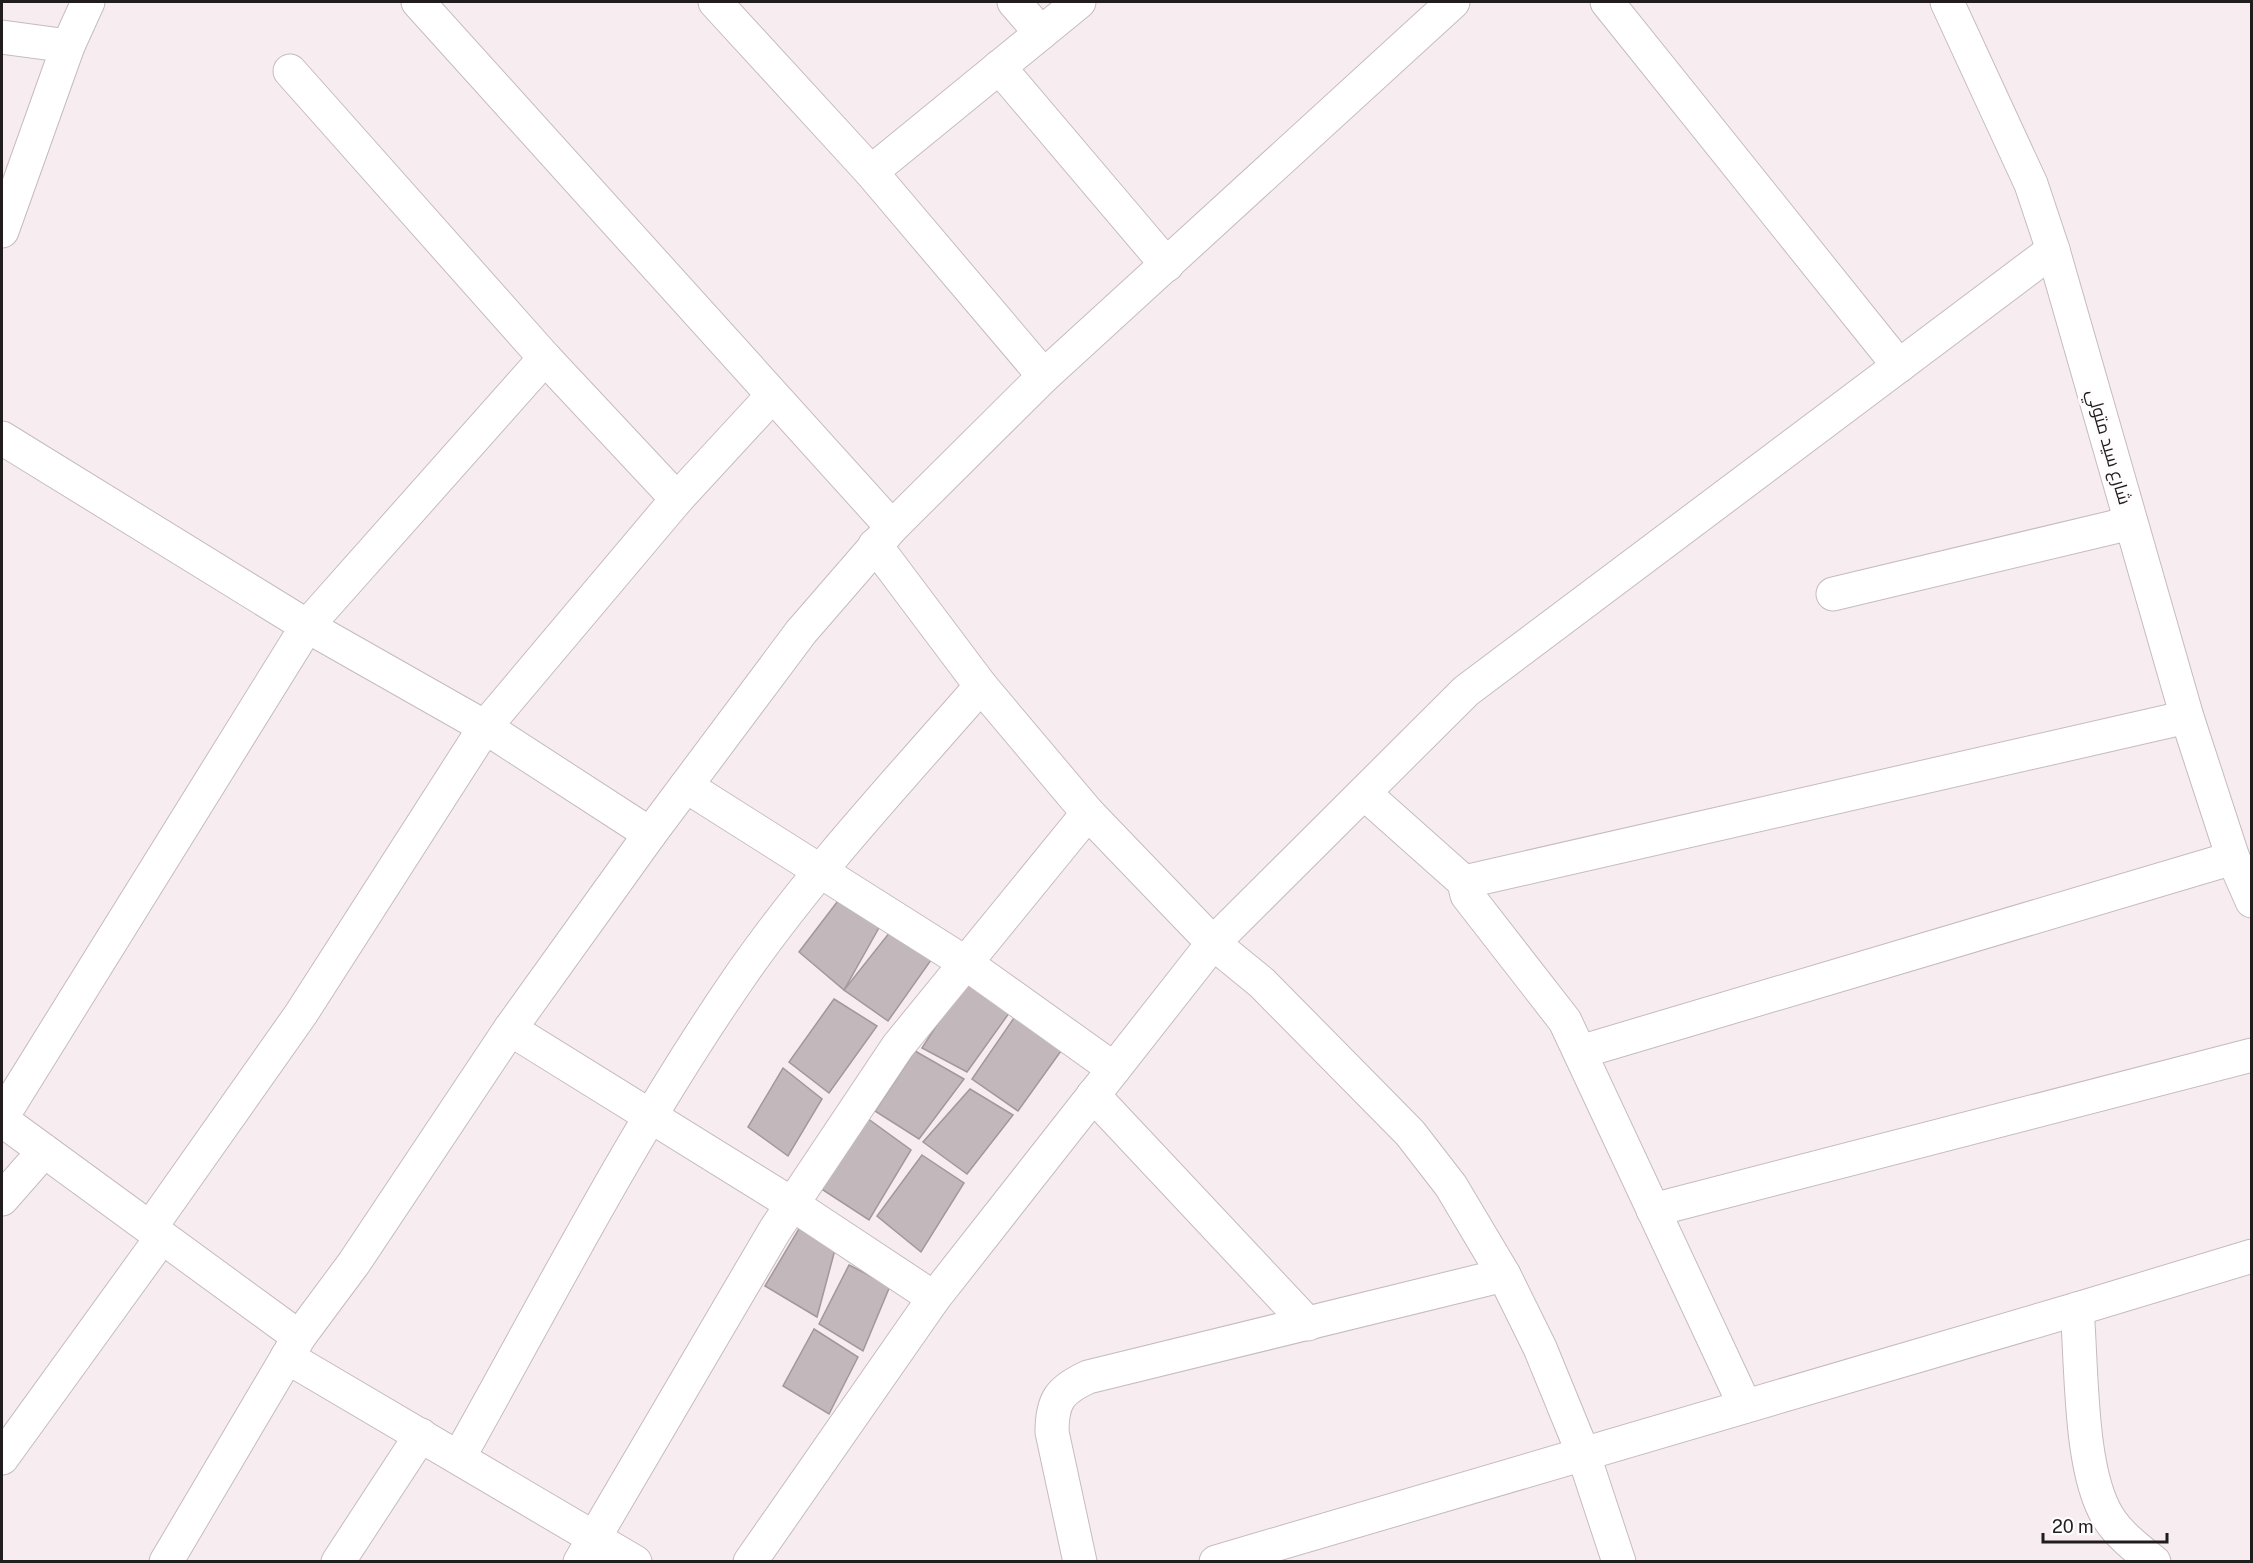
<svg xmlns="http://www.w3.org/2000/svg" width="2253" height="1563" font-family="'Public Sans',Cairo,sans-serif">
<rect width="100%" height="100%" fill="#f7ecef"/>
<g fill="#c2b7bb" stroke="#a2989b" stroke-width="1.5">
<path d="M844,893L885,917L844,990L799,952Z"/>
<path d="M894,927L936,953L888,1021L844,990Z"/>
<path d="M969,975L1012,1009L967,1072L922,1048Z"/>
<path d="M834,999L877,1026L829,1093L789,1062Z"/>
<path d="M1016,1015L1066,1044L1018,1111L972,1079Z"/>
<path d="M915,1051L964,1079L919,1139L875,1111Z"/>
<path d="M783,1068L822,1099L788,1156L748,1127Z"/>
<path d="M970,1089L1013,1115L967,1174L923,1142Z"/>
<path d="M867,1118L911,1150L869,1220L820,1188Z"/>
<path d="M922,1155L964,1183L921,1252L877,1216Z"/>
<path d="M803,1222L836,1246L817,1317L765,1286Z"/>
<path d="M849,1265L890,1286L863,1351L819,1324Z"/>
<path d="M814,1329L858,1357L829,1414L783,1386Z"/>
</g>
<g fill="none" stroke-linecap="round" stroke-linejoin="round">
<defs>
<g id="street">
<path d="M418,2L892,527"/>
<path d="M715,2L871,172L1044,376"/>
<path d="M1014,2L1041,33"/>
<path d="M1607,2L1899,366"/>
<path d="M2,37L68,46"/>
<path d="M999,67L1167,265"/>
<path d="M290,71L545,358L677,499"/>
<path d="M871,172L1079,2"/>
<path d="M2,231L68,46L88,2"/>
<path d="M2,438L307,626L485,727L650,834"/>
<path d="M875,545L981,686L1088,813L1213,943L1262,983L1410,1133L1451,1186L1504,1275L1540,1348L1583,1453L1619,1562"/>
<path d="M1833,594L2131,523"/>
<path d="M686,786L964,962L1114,1069"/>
<path d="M1364,793L1464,882L1467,895L1565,1021L1745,1406"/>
<path d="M1464,882L2187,717"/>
<path d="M510,1029L792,1204L934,1298"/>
<path d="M1580,1052L2233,858"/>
<path d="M1093,1095L1308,1324"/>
<path d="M2,1117L307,626L545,358"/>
<path d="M2,1120L299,1337"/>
<path d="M2,1199L44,1151"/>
<path d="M1653,1210L2252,1055"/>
<path d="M150,1228L301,1014L485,727L677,499L772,396"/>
<path d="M2077,1309C2082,1367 2079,1470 2108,1517C2119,1535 2138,1549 2154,1562"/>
<path d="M287,1357L635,1562"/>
<path d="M459,1457C550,1295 635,1128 741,975C812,873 899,780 981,686"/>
<path d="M2,1458L162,1237"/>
<path d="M166,1562L299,1337L354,1263L510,1029L650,834L801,632L892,527L1044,376L1453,2"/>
<path d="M338,1562L421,1435"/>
<path d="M580,1562L775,1230L898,1046L1088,813"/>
<path d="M750,1562L934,1298L1213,943L1466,691L2053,250"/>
<path d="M1080,1562L1052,1432C1052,1400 1060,1390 1088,1377L1504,1275"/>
<path d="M1216,1562L2077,1309L2252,1256"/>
</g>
<path id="secondary" d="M1947,2L2031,184L2053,250L2187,717L2233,858L2252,901"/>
</defs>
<use href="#street" stroke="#c6bbbf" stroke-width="35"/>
<use href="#secondary" stroke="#c6bbbf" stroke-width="35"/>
<use href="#street" stroke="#fff" stroke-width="33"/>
<use href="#secondary" stroke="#fff" stroke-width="33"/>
</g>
<g text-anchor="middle" stroke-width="6" stroke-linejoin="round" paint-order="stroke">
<g font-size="18" fill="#211d1e" stroke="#fefcfc">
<text transform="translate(2109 447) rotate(74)" y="6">شارع سيد متولي</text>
</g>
</g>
<rect width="2253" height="1563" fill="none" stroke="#211d1e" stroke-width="6"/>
<path d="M2043 1533v9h124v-9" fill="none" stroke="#211d1e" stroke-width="3"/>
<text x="2052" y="1533" font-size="18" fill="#211d1e" stroke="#fefcfc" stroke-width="4.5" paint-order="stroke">20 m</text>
</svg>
